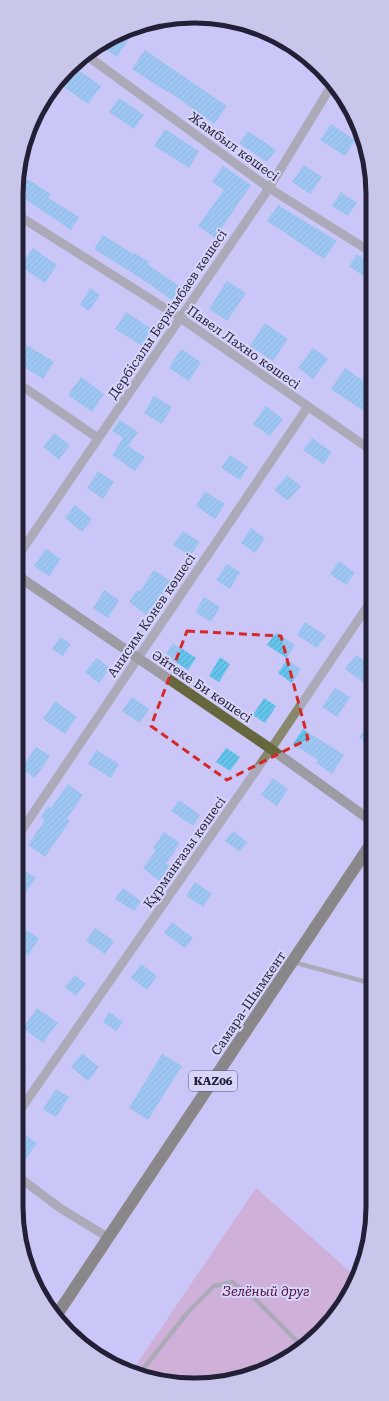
<svg xmlns="http://www.w3.org/2000/svg" width="389" height="1401" font-family="'Roboto Serif',serif">
<defs>
<pattern id="building-hatch" width="6" height="6" patternUnits="userSpaceOnUse"><rect width="6" height="6" fill="#64c3eb"/><path d="M-1 1l2-2M0 6l6-6M5 7l2-2" fill="none" stroke="#56a7ca"/></pattern>
</defs>
<rect width="100%" height="100%" fill="#cac7f8"/>
<path fill="#d395b4" d="M256,1188L356,1277L349,1296L303,1348L241,1379L183,1385L132,1371Z"/>
<g fill="url(#building-hatch)">
<path d="M121,35L128,40L117,57L98,45Z"/>
<path d="M145,50L227,106L214,124L168,91L167,92L132,69Z"/>
<path d="M74,67L101,86L88,104L58,83Z"/>
<path d="M119,98L144,115L134,129L109,112Z"/>
<path d="M331,124L355,140L345,156L320,140Z"/>
<path d="M165,129L199,151L189,168L154,146Z"/>
<path d="M248,131L276,150L267,162L239,143Z"/>
<path d="M304,165L322,177L310,194L292,182Z"/>
<path d="M223,166L251,185L215,238L198,226L224,190L212,182Z"/>
<path d="M19,174L51,194L48,198L79,217L71,230L19,195Z"/>
<path d="M341,192L357,203L348,216L332,206Z"/>
<path d="M278,205L337,241L324,259L267,221Z"/>
<path d="M103,235L133,254L134,253L149,262L147,264L182,288L173,301L139,277L94,249Z"/>
<path d="M33,248L57,265L45,283L20,266Z"/>
<path d="M357,254L371,264V268L365,277L349,266Z"/>
<path d="M227,281L246,293L227,321L209,309Z"/>
<path d="M90,288L100,295L89,311L80,305Z"/>
<path d="M126,312L152,329L142,346L115,329Z"/>
<path d="M265,323L288,339L273,361L250,346Z"/>
<path d="M27,345L54,362L43,379L19,364V358Z"/>
<path d="M313,348L328,359L313,379L298,368Z"/>
<path d="M181,349L201,362L189,381L169,368Z"/>
<path d="M345,368L371,386V402L365,412L331,389Z"/>
<path d="M81,377L104,394L92,412L68,395Z"/>
<path d="M154,396L172,407L162,424L144,413Z"/>
<path d="M266,406L283,419L270,436L253,424Z"/>
<path d="M120,420L138,432L128,446L145,457L135,471L112,455L123,438L112,431Z"/>
<path d="M54,433L70,445L59,460L43,447Z"/>
<path d="M312,438L332,452L323,464L303,450Z"/>
<path d="M230,455L248,467L240,480L221,468Z"/>
<path d="M98,471L114,482L103,499L87,488Z"/>
<path d="M287,475L301,486L288,501L274,490Z"/>
<path d="M205,491L225,504L215,519L196,506Z"/>
<path d="M75,505L92,519L82,532L65,518Z"/>
<path d="M251,528L265,538L255,553L241,543Z"/>
<path d="M183,531L200,542L190,556L173,545Z"/>
<path d="M46,549L61,559L49,576L34,566Z"/>
<path d="M339,561L355,573L346,585L330,574Z"/>
<path d="M227,564L240,572L230,589L216,580Z"/>
<path d="M154,570L172,582L157,604L160,606L151,618L129,602L137,590L140,591Z"/>
<path d="M104,590L119,600L108,618L93,608Z"/>
<path d="M204,597L220,607L211,622L195,612Z"/>
<path d="M305,622L326,636L317,648L297,635Z"/>
<path d="M276,632L295,645L287,658L267,645Z"/>
<path d="M60,637L71,644L63,656L52,649Z"/>
<path d="M173,643L196,658L188,670L165,655Z"/>
<path d="M356,655L371,665V672L363,682L345,669Z"/>
<path d="M220,657L230,664L219,682L209,676Z"/>
<path d="M97,658L110,668L99,683L85,672Z"/>
<path d="M287,660L301,669L292,683L278,673Z"/>
<path d="M335,688L350,697L337,717L322,707Z"/>
<path d="M132,697L149,709L140,723L122,711Z"/>
<path d="M264,698L276,706L265,723L253,715Z"/>
<path d="M55,701L77,717L65,734L43,719Z"/>
<path d="M371,719L370,735V745L359,738Z"/>
<path d="M303,729L344,755L332,774L316,763L318,760L293,744Z"/>
<path d="M36,747L50,756L35,778L21,769Z"/>
<path d="M226,748L240,757L230,771L216,762Z"/>
<path d="M96,750L119,764L111,778L88,764Z"/>
<path d="M273,778L288,789L277,806L261,795Z"/>
<path d="M68,784L83,795L67,819L70,821L45,857L28,845L45,820L41,817L48,806L51,808Z"/>
<path d="M179,800L200,815L193,826L171,811Z"/>
<path d="M233,831L247,842L240,852L225,841Z"/>
<path d="M164,832L180,843L166,864L170,866L159,881L143,868L156,850L153,848Z"/>
<path d="M17,865L36,878L24,895L17,890Z"/>
<path d="M195,882L212,894L203,907L186,896Z"/>
<path d="M123,888L141,901L134,911L115,899Z"/>
<path d="M172,922L193,938L185,948L164,933Z"/>
<path d="M95,928L114,941L105,954L86,941Z"/>
<path d="M25,930L39,938L28,956L17,949V944Z"/>
<path d="M141,964L157,976L147,990L131,978Z"/>
<path d="M75,975L86,984L76,996L65,987Z"/>
<path d="M37,1008L58,1023L43,1043L23,1028Z"/>
<path d="M109,1012L123,1022L116,1031L103,1022Z"/>
<path d="M82,1053L99,1067L88,1081L71,1067Z"/>
<path d="M162,1054L182,1066L148,1120L129,1108Z"/>
<path d="M16,1061L27,1069L16,1084Z"/>
<path d="M56,1089L69,1097L56,1117L43,1109Z"/>
<path d="M25,1135L37,1143L25,1160L16,1154V1149Z"/>
</g>
<g fill="none" stroke-linecap="round" stroke-linejoin="round">
<g stroke="#88886d" stroke-width="4.5">
<path d="M293,962L370,983"/>
<path d="M255,1372L270,1360L300,1345"/>
<path d="M140,1373L188,1312L214,1286L232,1282L252,1296L304,1348"/>
</g>
<g stroke="#88886d" stroke-width="9">
<path d="M86,55L269,188L371,252"/>
<path d="M19,216L179,317L371,450"/>
<path d="M19,384L98,438"/>
<path d="M18,556L269,188L333,83"/>
<path d="M17,837L307,408"/>
<path d="M16,1116L271,749L371,601"/>
<path d="M16,1175L60,1208L109,1238"/>
</g>
<path stroke="#67673e" stroke-width="10" d="M18,576L271,749L370,820"/>
<path stroke="#3b3a05" stroke-width="12" d="M56,1316L370,845"/>
</g>
<path d="M0 0H389V1401H0ZM187,631L281,636L308,739L227,780L151,726Z" fill="#cac7f8" fill-opacity=".55" fill-rule="evenodd"/>
<path fill="none" stroke="#d62828" stroke-width="3" stroke-dasharray="8 5" stroke-linejoin="round" d="M187,631L281,636L308,739L227,780L151,726Z"/>
<g text-anchor="middle" stroke-width="4" stroke-linejoin="round" paint-order="stroke">
<rect fill="#d8d5fb" stroke="#595671" stroke-width="1" x="189" y="1071" width="48" height="20" rx="3"/>
<g font-size="12" font-weight="bold" fill="#221f36">
<text x="213" y="1085">KАZ06</text>
</g>
<g font-size="13" fill="#221f36" stroke="#d8d5fb">
<text transform="translate(234 146) rotate(36)" y="5">Жамбыл көшесі</text>
<text transform="translate(167 314) rotate(-56)" y="5">Дербісалы Беркімбаев көшесі</text>
<text transform="translate(244 347) rotate(35)" y="5">Павел Лахно көшесі</text>
<text transform="translate(151 615) rotate(-56)" y="5">Анисим Конев көшесі</text>
<text transform="translate(202 686) rotate(34)" y="5">Әйтеке Би көшесі</text>
<text transform="translate(184 852) rotate(-55)" y="5">Құрманғазы көшесі</text>
<text transform="translate(248 1003) rotate(-56)" y="5">Самара-Шымкент</text>
</g>
<g font-size="13" font-style="italic" fill="#500b36" stroke="#d8d5fb">
<text x="266" y="1296">Зелёный друг</text>
</g>
</g>
<path d="M0 0H389V1401H0ZM194 23H195A171 171 0 0 1 366 194V1207A171 171 0 0 1 195 1378H194A171 171 0 0 1 23 1207V194A171 171 0 0 1 194 23Z" fill="#c9c6eb" fill-rule="evenodd"/>
<path fill="none" stroke="#221f36" stroke-width="5" d="M194 23H195A171 171 0 0 1 366 194V1207A171 171 0 0 1 195 1378H194A171 171 0 0 1 23 1207V194A171 171 0 0 1 194 23Z"/>
</svg>
